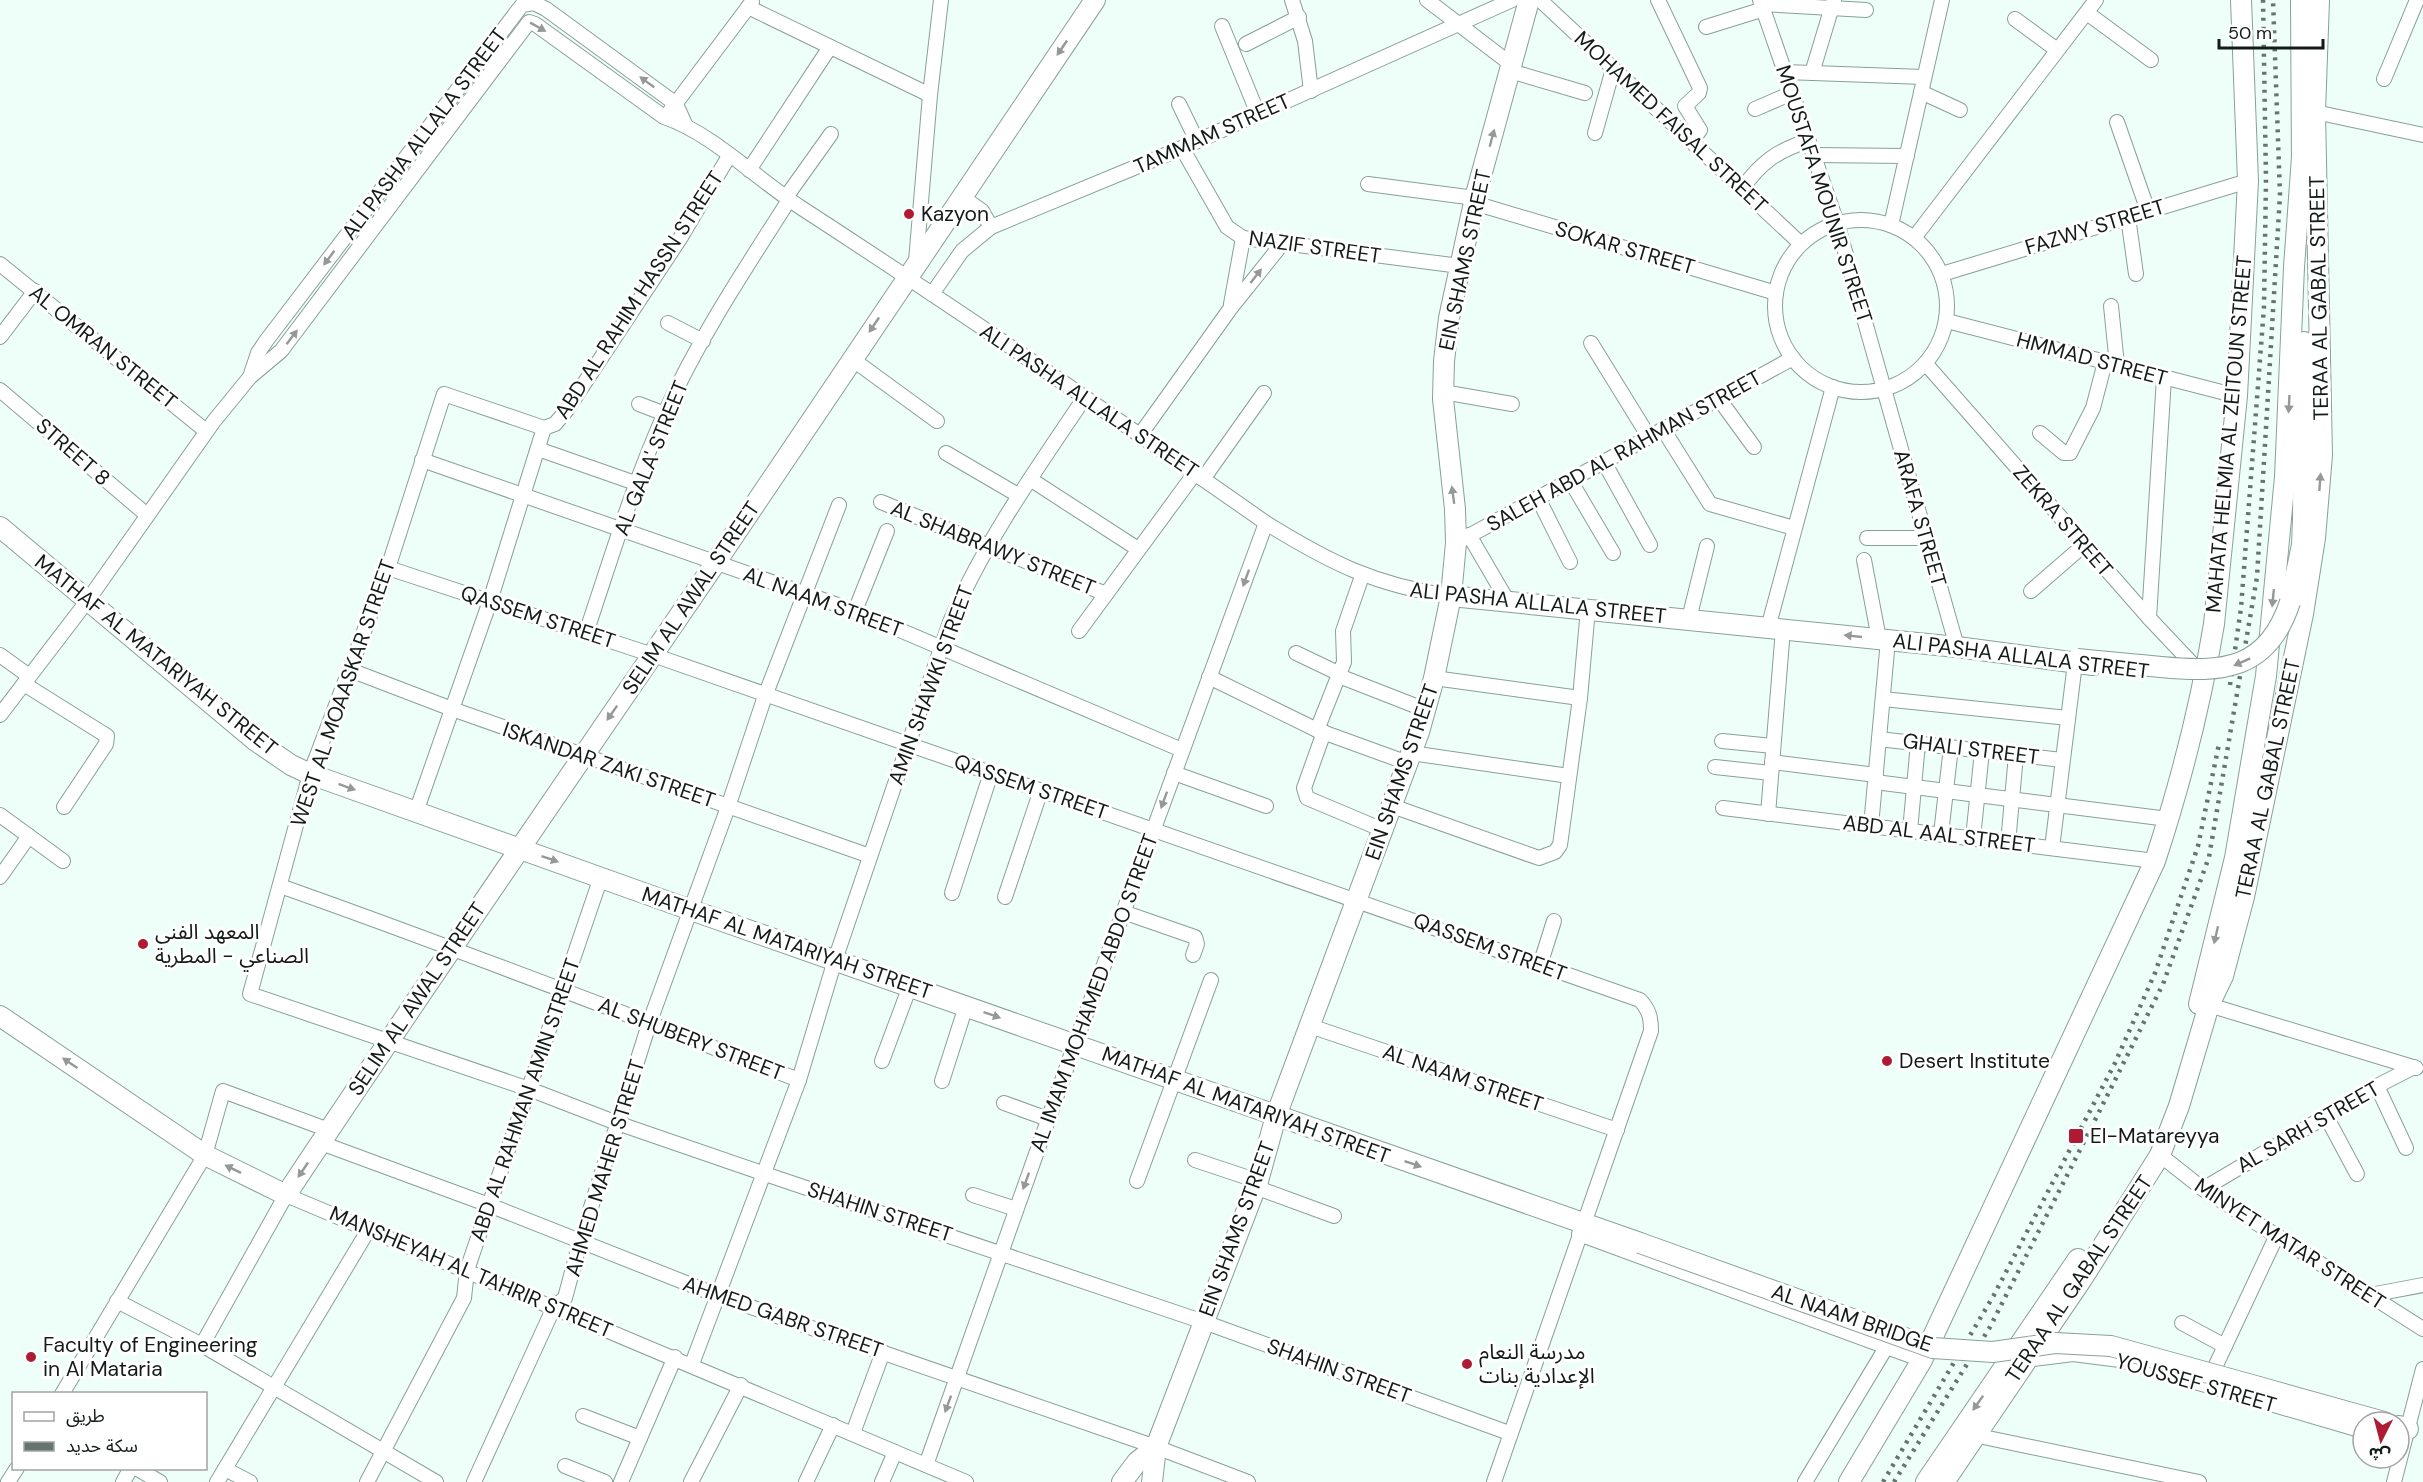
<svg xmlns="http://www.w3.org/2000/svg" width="2423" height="1482" font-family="'DM Sans','Noto Sans Arabic',sans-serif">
<rect width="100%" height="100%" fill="#eefef8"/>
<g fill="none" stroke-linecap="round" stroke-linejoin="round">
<defs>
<g id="street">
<path d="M1292,0L1305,41L1311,91"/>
<path d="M1427,0L1512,65"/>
<path d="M1540,0L1801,244"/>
<path d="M1658,0L1700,88L1699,93L1685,106L1700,130L1692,141"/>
<path d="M1760,0L1837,223L1957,647"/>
<path d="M1762,4L1866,10"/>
<path d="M748,7L930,95"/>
<path d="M2087,13L2151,60"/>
<path d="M2015,19L2057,50"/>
<path d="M1222,26L1258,114"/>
<path d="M1706,27L1764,9"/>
<path d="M1246,44L1299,17"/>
<path d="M1510,71L1585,93"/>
<path d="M1785,72L1924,77"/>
<path d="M1812,73L1834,0"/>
<path d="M2384,79L2417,0"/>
<path d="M1921,92L1960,110"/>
<path d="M1179,104L1197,141"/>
<path d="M1755,109L1792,93"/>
<path d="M670,111L752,2"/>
<path d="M2315,112L2423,135"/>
<path d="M2117,122L2148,211"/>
<path d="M1595,133L1613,69"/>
<path d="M1182,148L1227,227L1243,238L1460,266"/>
<path d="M1813,155L1907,156"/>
<path d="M749,170L830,47"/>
<path d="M1368,184L1475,198"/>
<path d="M1742,189C1760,163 1778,150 1808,141"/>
<path d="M961,196L982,211L991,227"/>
<path d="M786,197L831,134"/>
<path d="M1474,203L1776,293"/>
<path d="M2128,217L2136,274"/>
<circle cx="1861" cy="306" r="86"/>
<path d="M1891,225L1942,0"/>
<path d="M1914,238L2096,0"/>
<path d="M916,261L930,95L941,0"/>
<path d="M0,264L206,431"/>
<path d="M1942,274L2248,181"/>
<path d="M932,294L962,251L991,227L1182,148L1512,0"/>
<path d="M1231,304L1243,238"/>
<path d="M2111,306L2117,365"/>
<path d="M1947,321L2237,396"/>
<path d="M668,323L703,341"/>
<path d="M0,337L35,291"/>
<path d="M1591,343L1649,437"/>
<path d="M852,359L937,421"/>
<path d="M1926,364L2149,618L2200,672"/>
<path d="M250,377L258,353L266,341L522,5L534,3L546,9L676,104L685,124"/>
<path d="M0,390L147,515"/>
<path d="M1443,392L1512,404"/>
<path d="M1719,399L1754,447"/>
<path d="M639,404L665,414"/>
<path d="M544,428L444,394L388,568L310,774L250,994L529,1089L617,1123L765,1174L1204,1322L1509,1433"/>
<path d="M544,428L555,424L566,411L681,237L729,156"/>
<path d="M1663,429L1710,504L1794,528"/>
<path d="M2040,433L2064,453H2070L2093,408L2105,362"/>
<path d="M1140,435L1230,309L1282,244"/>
<path d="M538,449L638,484"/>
<path d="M946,453L1018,495"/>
<path d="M422,460L855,611L1182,750"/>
<path d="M1604,462L1650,545"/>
<path d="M1030,479L1138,549"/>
<path d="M1203,479L1264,393"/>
<path d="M1570,480L1613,553"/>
<path d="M1538,498L1570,562"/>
<path d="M881,502L1106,594"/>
<path d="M1469,535L1507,600"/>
<path d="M1867,538H1926"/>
<path d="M1456,543L1793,358"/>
<path d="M1864,560L1879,639"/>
<path d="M388,568L653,655L1640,1000C1649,1010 1651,1017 1651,1031L1494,1482"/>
<path d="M2031,591L2084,545"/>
<path d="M855,611L887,531"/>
<path d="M2149,618L2164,378"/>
<path d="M1689,619L1707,546"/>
<path d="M1768,628L1833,387"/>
<path d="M1079,631L1195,473"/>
<path d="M586,633C611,559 633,484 665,413C699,338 745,269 789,200"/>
<path d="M1296,653L1340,674"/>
<path d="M0,655L29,676"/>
<path d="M350,670L452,709L870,856"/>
<path d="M1339,676L1426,710"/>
<path d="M1209,677L1317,730L1408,763"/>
<path d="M1434,678L1580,698"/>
<path d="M24,684L107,736L106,744L64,807"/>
<path d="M1883,699L2068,718"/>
<path d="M0,715L88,600L214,421L250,377L281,351L529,22L535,24L664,117C710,132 757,179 800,207C957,309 1112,415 1266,523C1329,562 1376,586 1451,596"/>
<path d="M1317,730L1344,662L1343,631L1362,576"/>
<path d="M1324,732L1304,788L1307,798L1383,830"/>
<path d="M1879,739L2062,760"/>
<path d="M1722,741L1773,746"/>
<path d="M1411,753L1569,776"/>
<path d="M1772,762L1876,775"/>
<path d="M1715,767L1771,773"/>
<path d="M1174,773L1266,806"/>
<path d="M1875,782L2168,819"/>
<path d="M1392,806L1539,858L1555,852L1560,845L1580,698L1588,609"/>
<path d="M1723,808L2155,861"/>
<path d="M416,812L490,601L544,428"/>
<path d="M1768,814L1783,629"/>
<path d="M0,815L63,861"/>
<path d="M1871,826L1888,640"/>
<path d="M1910,831L1918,743"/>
<path d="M1941,834L1951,747"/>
<path d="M1973,838L1982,751"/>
<path d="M2008,843L2016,755"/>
<path d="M2052,848L2075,663"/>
<path d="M0,877L29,836"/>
<path d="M280,886C454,947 626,1015 799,1080"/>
<path d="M952,893L991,773"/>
<path d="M1005,897L1041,790"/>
<path d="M1123,912L1195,937L1197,944L1193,955"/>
<path d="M1540,965L1554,921"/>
<path d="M2209,1005L2416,1068"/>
<path d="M1310,1026L1617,1130"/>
<path d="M882,1061L910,986"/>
<path d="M942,1081L966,1006"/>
<path d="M2377,1086L2406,1148"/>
<path d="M1004,1103L1048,1119"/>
<path d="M2326,1116L2357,1174"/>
<path d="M321,1143L489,1205L719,1296L1156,1447L1248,1482"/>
<path d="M2160,1155L2203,1189L2423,1329"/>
<path d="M1195,1160L1258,1181"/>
<path d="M1137,1181L1211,980"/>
<path d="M1255,1187L1334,1216"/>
<path d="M2203,1189L2377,1086L2414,1067"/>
<path d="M973,1195L1016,1209"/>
<path d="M1579,1234L1922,1360"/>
<path d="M2370,1295L2423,1285"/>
<path d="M117,1301L202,1345L436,1482"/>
<path d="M2182,1323L2225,1346"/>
<path d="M202,1345L286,1195L966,1482"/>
<path d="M2026,1360L2073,1354L2120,1360L2363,1431"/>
<path d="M692,1364L799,1080L835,960L950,622C985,541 1036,470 1085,397"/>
<path d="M2209,1380L2277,1235"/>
<path d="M62,1394L205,1155L223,1091L329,1130"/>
<path d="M583,1416L640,1438"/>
<path d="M853,1433L883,1352"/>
<path d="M1969,1434L2199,1482"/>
<path d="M926,1465L1075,1044L1266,523"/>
<path d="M565,1466L605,1482"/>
<path d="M136,1468L160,1482"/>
<path d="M225,1469L250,1482"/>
<path d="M8,1482L17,1468"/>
<path d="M123,1482L131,1468"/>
<path d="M217,1482L369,1229"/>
<path d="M367,1482L464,1298L467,1270L601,877"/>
<path d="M474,1482L554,1307L565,1298L580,1242L649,1024L728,807L765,696L839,505"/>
<path d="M621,1482L675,1357"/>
<path d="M691,1482L741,1385"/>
<path d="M806,1482L833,1425"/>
<path d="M882,1482L895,1452"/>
<path d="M1805,1482L1887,1346"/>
<path d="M2394,1482L2423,1369"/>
</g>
<g id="secondary">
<path d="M2301,0L2302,168"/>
<path d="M0,527L256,741L291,765L310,774L691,910L1640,1243"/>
<path d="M1451,596L1957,647L2093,665"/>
<path d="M2290,602L2302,545L2303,519L2304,342"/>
<path d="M2199,1004L2235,858L2266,676L2285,477L2294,267L2302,157"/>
<path d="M0,1016L205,1155L286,1195C426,983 571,775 714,565C841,377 967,188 1095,0"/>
<path d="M2259,1387L2384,1422"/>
<path d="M2399,1426L2408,1429"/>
<path d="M1122,1482L1137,1462L1156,1447"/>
<path d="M1152,1482L1156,1447L1258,1181L1276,1116L1419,732L1434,678L1451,596L1456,543L1455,509L1443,399L1444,361L1449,318L1475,198L1529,0"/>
<path d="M1849,1482L1922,1360L2155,861C2180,785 2201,703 2214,624L2237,396L2248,181L2241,0"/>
<path d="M1926,1482L2078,1259"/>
<path d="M1944,1482L2082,1279L2160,1155L2179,1106L2209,1005L2223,976L2244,897L2303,614L2315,538L2322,455L2315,112L2319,0"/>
</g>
</defs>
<use href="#street" stroke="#88a098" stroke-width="16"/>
<use href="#secondary" stroke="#88a098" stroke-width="22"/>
<use href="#street" stroke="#fff" stroke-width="14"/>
<use href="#secondary" stroke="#fff" stroke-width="20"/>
<g stroke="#67736f" stroke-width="4.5" stroke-dasharray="3 6" stroke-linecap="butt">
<path d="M2230,685L2241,608L2264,307L2266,180L2263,0"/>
<path d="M1883,1482L1994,1295L2115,1063L2155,973L2198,846L2219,744"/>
<path d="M1894,1482L1990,1327L2085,1140L2163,984L2209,857L2257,577L2280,195L2273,0"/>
</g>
<defs>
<g id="secondary-bridge">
<path d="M2077,659C2105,662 2133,664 2161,667C2223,673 2268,670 2290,602"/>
<path d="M1640,1243L1933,1348L1993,1352L2055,1343L2111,1346L2259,1387"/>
</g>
</defs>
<use href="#secondary-bridge" stroke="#88a098" stroke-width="22" stroke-linecap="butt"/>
<use href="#secondary-bridge" stroke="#fff" stroke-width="20"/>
</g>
<defs><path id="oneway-solid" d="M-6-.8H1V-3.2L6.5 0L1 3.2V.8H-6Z" transform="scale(1.5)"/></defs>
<g fill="#949897">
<use href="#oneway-solid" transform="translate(538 27) rotate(29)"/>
<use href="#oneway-solid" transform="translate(1062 48) rotate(124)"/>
<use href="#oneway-solid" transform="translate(647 82) rotate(-144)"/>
<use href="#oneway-solid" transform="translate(1492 138) rotate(-75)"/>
<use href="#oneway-solid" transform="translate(329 258) rotate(127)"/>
<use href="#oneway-solid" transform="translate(1256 276) rotate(-52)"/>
<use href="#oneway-solid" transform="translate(874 325) rotate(124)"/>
<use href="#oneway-solid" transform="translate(292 337) rotate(-53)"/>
<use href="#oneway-solid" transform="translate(2289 404) rotate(93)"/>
<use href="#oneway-solid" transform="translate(2320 482) rotate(-86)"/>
<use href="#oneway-solid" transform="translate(1453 495) rotate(-98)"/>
<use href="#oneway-solid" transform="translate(1246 578) rotate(110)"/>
<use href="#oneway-solid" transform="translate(2273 598) rotate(96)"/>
<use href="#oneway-solid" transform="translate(1853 636) rotate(-174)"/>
<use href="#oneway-solid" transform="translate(2242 662) rotate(156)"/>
<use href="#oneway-solid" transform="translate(612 713) rotate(125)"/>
<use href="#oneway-solid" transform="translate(347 787) rotate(20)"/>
<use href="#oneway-solid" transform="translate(1164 800) rotate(110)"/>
<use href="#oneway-solid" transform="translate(550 859) rotate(19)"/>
<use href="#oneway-solid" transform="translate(2216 935) rotate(103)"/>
<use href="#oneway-solid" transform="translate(992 1015) rotate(19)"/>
<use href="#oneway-solid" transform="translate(70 1063) rotate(-146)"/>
<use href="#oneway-solid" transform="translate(1413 1164) rotate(19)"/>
<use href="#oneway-solid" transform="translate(233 1169) rotate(-154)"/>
<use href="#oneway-solid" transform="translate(303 1170) rotate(124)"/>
<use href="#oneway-solid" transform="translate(1026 1181) rotate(110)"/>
<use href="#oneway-solid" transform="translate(1978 1403) rotate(125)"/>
<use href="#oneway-solid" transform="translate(948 1404) rotate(110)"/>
</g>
<g fill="#af1b33" stroke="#fff" stroke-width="2">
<circle cx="909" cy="214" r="6"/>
<circle cx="143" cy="944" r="6"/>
<circle cx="1887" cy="1061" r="6"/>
<rect x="2068" y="1128" width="16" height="16" rx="3"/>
<circle cx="31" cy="1357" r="6"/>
<circle cx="1467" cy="1364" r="6"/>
</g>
<g text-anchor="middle" stroke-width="6" stroke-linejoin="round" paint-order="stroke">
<g font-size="21" fill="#121b18" stroke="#fff">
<text transform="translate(1671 122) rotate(43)" y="7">MOHAMED FAISAL STREET</text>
<text transform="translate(424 134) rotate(-53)" y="7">ALI PASHA ALLALA STREET</text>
<text transform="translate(1212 134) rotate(-24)" y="7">TAMMAM STREET</text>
<text transform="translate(1824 194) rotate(72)" y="7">MOUSTAFA MOUNIR STREET</text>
<text transform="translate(2095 227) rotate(-17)" y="7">FAZWY STREET</text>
<text transform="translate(1315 247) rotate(8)" y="7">NAZIF STREET</text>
<text transform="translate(1625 248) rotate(16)" y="7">SOKAR STREET</text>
<text transform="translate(1465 260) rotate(-78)" y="7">EIN SHAMS STREET</text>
<text transform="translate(639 295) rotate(-57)" y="7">ABD AL RAHIM HASSN STREET</text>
<text transform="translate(2319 298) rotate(-91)" y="7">TERAA AL GABAL STREET</text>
<text transform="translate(103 347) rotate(39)" y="7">AL OMRAN STREET</text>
<text transform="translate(2092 359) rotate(15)" y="7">HMMAD STREET</text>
<text transform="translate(1089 401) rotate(34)" y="7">ALI PASHA ALLALA STREET</text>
<text transform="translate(2229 434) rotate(-85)" y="7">MAHATA HELMIA AL ZEITOUN STREET</text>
<text transform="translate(1624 451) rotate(-29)" y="7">SALEH ABD AL RAHMAN STREET</text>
<text transform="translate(73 452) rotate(41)" y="7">STREET 8</text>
<text transform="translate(651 458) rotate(-68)" y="7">AL GALA' STREET</text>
<text transform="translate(1920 518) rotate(74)" y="7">ARAFA STREET</text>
<text transform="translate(2063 521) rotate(49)" y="7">ZEKRA STREET</text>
<text transform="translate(993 548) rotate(22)" y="7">AL SHABRAWY STREET</text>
<text transform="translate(691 598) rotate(-56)" y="7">SELIM AL AWAL STREET</text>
<text transform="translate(823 602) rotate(20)" y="7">AL NAAM STREET</text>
<text transform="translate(1538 603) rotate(6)" y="7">ALI PASHA ALLALA STREET</text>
<text transform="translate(538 617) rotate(18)" y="7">QASSEM STREET</text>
<text transform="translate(156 655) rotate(39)" y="7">MATHAF AL MATARIYAH STREET</text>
<text transform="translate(2021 656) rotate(7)" y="7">ALI PASHA ALLALA STREET</text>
<text transform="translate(931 685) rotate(-70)" y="7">AMIN SHAWKI STREET</text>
<text transform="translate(343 693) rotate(-71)" y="7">WEST AL MOAASKAR STREET</text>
<text transform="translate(1971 749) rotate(7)" y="7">GHALI STREET</text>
<text transform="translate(609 765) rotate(19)" y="7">ISKANDAR ZAKI STREET</text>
<text transform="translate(1402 772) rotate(-71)" y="7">EIN SHAMS STREET</text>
<text transform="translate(2268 779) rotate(-78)" y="7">TERAA AL GABAL STREET</text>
<text transform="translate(1031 787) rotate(19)" y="7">QASSEM STREET</text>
<text transform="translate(1939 834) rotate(7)" y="7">ABD AL AAL STREET</text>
<text transform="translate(787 943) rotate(19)" y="7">MATHAF AL MATARIYAH STREET</text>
<text transform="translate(1490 947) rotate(20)" y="7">QASSEM STREET</text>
<text transform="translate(1094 993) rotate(-70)" y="7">AL IMAM MOHAMED ABDO STREET</text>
<text transform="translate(417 999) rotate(-56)" y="7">SELIM AL AWAL STREET</text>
<text transform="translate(691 1039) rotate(21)" y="7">AL SHUBERY STREET</text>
<text transform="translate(1463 1078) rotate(19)" y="7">AL NAAM STREET</text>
<text transform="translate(525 1100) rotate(-71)" y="7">ABD AL RAHMAN AMIN STREET</text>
<text transform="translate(1246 1105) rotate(20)" y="7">MATHAF AL MATARIYAH STREET</text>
<text transform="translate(2308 1127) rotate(-30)" y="7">AL SARH STREET</text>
<text transform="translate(605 1168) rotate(-73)" y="7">AHMED MAHER STREET</text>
<text transform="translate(880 1212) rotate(18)" y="7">SHAHIN STREET</text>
<text transform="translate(1237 1229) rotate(-70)" y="7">EIN SHAMS STREET</text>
<text transform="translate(2290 1244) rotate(33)" y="7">MINYET MATAR STREET</text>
<text transform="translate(471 1272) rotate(23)" y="7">MANSHEYAH AL TAHRIR STREET</text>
<text transform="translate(2079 1279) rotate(-56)" y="7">TERAA AL GABAL STREET</text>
<text transform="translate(783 1317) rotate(19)" y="7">AHMED GABR STREET</text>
<text transform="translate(1852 1318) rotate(19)" y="7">AL NAAM BRIDGE</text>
<text transform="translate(1339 1371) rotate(20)" y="7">SHAHIN STREET</text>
<text transform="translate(2196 1383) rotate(16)" y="7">YOUSSEF STREET</text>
</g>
<g font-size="21" fill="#121b18" stroke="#fff" text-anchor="start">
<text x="921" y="221">Kazyon</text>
<text x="155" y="939">المعهد الفني<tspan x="155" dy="24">الصناعي - المطرية</tspan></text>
<text x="1899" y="1068">Desert Institute</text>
<text x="2090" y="1143">El-Matareyya</text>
<text x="43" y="1352">Faculty of Engineering<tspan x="43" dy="24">in Al Mataria</tspan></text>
<text x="1479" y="1359">مدرسة النعام<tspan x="1479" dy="24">الإعدادية بنات</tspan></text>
</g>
</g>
<rect x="12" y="1392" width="195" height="78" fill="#ffffff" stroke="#a0a4a3" stroke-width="1.5"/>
<rect x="24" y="1412" width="30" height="9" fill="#ffffff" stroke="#a0a4a3" stroke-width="1.5"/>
<text x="66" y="1422" font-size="18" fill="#121b18">طريق</text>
<rect x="24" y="1442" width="30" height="9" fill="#67736f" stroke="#a0a4a3" stroke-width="1.5"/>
<text x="66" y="1452" font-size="18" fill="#121b18">سكة حديد</text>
<g transform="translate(2381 1440) rotate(186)"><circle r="28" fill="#ffffff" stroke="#a0a4a3" stroke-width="1.5"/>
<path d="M0-4.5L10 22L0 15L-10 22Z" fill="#af1b33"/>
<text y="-9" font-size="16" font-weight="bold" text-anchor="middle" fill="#121b18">ش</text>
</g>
<path d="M2219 39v9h104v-9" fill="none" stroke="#121b18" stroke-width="3"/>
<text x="2228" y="39" font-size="18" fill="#121b18" stroke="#ffffff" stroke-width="4.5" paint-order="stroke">50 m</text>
</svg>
